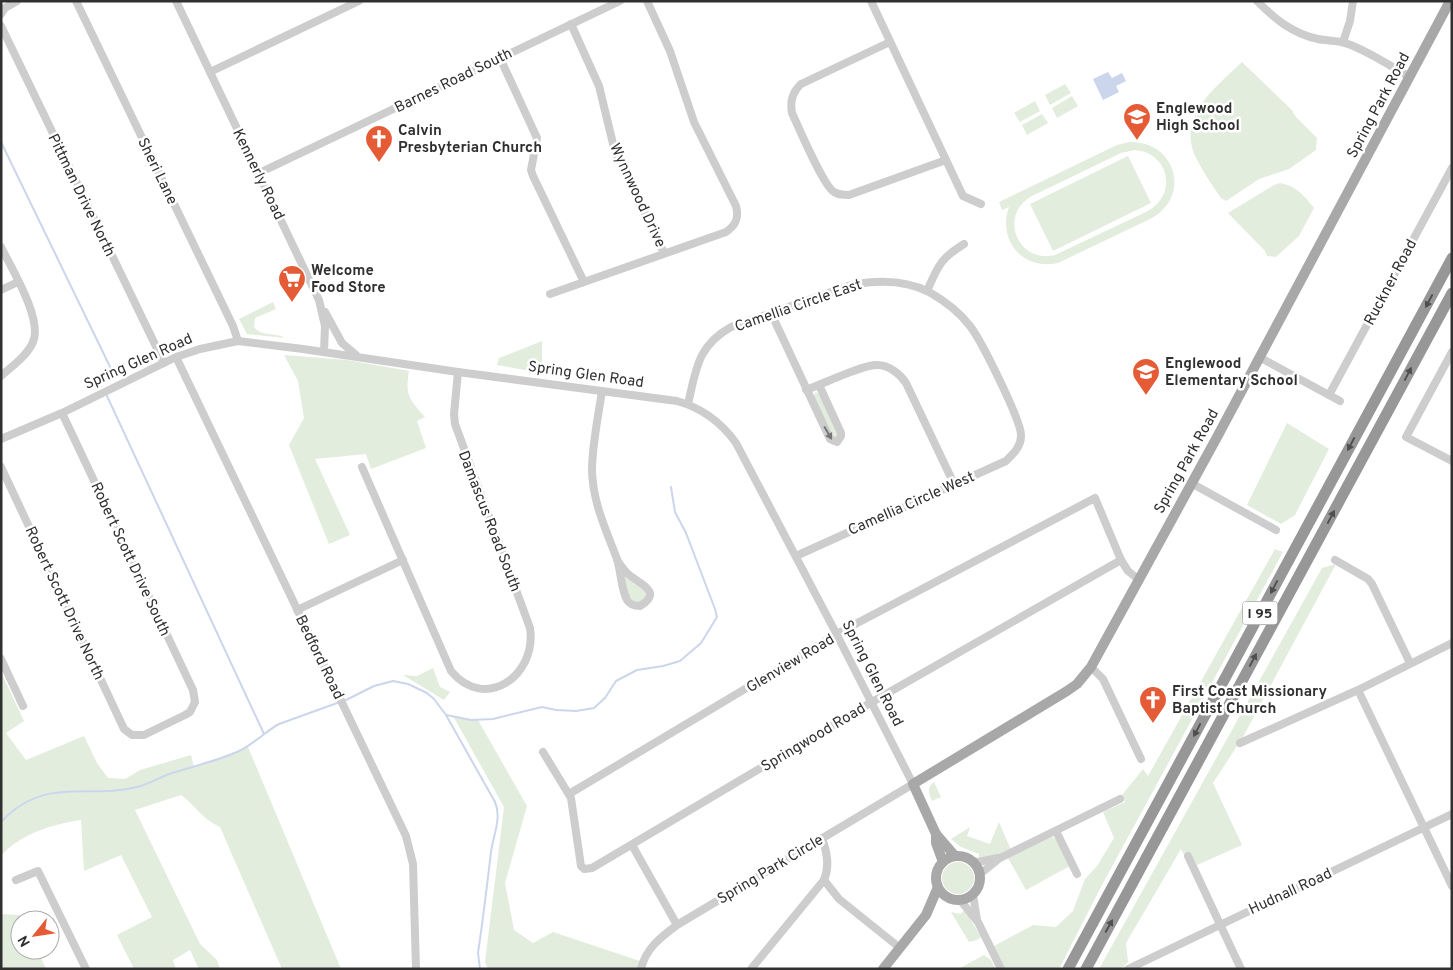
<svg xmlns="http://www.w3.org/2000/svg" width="1453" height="970" font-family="Overpass,sans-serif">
<rect width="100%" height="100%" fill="#fff"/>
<g fill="#e2edde" fill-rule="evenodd">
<path d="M1242,62L1292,110L1295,116L1317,138L1316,150L1289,169L1259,179L1226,201L1221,198C1212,185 1203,172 1196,158C1176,117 1215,88 1242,62Z"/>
<path d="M1065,84L1071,93L1050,105L1045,95Z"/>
<path d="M1072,96L1078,106L1057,118L1052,108Z"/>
<path d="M1035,101L1040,111L1020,122L1014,113Z"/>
<path d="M1042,114L1048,123L1027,135L1022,125Z"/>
<path d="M1129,142C1175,140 1192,195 1152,218L1058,263C1023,271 997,240 1009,207L1002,210L999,202L1117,145ZM1135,150C1169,153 1178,194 1148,211L1055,255C1017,264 998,215 1032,196L1121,153Z"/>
<path d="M1128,156L1151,203L1053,251L1030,204Z"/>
<path d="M1280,183C1296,186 1304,195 1314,208L1299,236L1276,257L1267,256L1265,251L1228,213L1274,185Z"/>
<path d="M273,302L276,309L255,318L254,327C261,337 276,332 285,338L247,334L239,319Z"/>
<path d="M542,341V373L497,365L499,358Z"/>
<path d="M284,355L347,360L409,371C405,396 409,399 425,417L417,421L426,448L371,469L366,454L315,459L350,535L329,544L289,445L304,418L298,381Z"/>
<path d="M816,392L820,395L838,434L837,438L832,437L813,397Z"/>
<path d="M1287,423L1329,449L1295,515L1281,524L1247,505Z"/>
<path d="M1275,549L1283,552L1102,885L1059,969H1005L994,946L1033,925L1056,927L1073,911L1085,879L1097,866L1114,838L1103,812L1125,802L1122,795L1143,769L1148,776Z"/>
<path d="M1336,564L1243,737L1213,783L1242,845L1197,865L1190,852L1184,855L1181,849L1126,943L1128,962L1121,969H1099L1322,568Z"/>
<path d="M623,574C632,580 647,585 646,597L638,603C625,599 626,586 623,574Z"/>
<path d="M433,668L440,687L450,692L444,700L403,675L417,676Z"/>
<path d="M1,672L24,721L6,733L26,760L84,736L97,763L108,778L125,779L140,770L191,755L194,767L248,747L341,969H282L220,827C202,819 196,806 181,795L135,810L200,944L217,960L220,969H197L198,967L190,950L173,960L176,969H134L117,935L152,917L121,855L84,871L81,820C53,824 20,834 1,856V838L3,841L1,836Z"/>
<path d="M453,716L478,720L527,806L505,883L514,930L533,943L553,932L640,961L639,969H488L485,962L504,807Z"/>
<path d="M934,782L941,797L932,801C929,793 926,788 934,782Z"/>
<path d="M999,822L1011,850L998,855L979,859V854L961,847L951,839L970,827L967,836L990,844Z"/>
<path d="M1052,837L1056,839L1070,866L1026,890L1008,858Z"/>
<circle cx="958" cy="878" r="16"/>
<path d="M965,910L981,937L977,940L969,942L951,912L960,914Z"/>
<path d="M1,914L19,915L21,920H20V950H37L46,969H1Z"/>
<path d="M984,955L991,960L995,969H958Z"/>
</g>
<path fill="#cbd6ec" d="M1108,72L1112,78L1122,73L1126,81L1116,86L1119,92L1103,100L1093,79Z"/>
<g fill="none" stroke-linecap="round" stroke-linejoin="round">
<g stroke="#cbd6ec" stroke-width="2">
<path d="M1,142L114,375"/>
<path d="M107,396L264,734"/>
<path d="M344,701L374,686L393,681L408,684L427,693L434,699L446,715L495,802C502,818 493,836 491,852C487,886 483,919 478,953L480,969"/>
<path d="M446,715L471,720L493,719L542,707L556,710L576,711L594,708L605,698L616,681L637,670L663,666L680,661L701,643L717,617L715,609L686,533L675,512L671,487"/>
<path d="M1,822C46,774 88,801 141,786C150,783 159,778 169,774C193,766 219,761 241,750C255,743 266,731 279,724L340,702"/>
</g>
<g stroke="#cdcdcd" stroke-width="8">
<path d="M76,1L233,326L238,341"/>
<path d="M176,1L319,300L325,326L324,352"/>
<path d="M871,1L963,196L981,204"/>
<path d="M1257,1C1275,19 1293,34 1318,39C1328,41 1338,40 1348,44C1370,52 1390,66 1410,77"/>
<path d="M1,14L5,8L17,1"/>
<path d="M571,24L599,86L615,152L664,253"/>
<path d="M1,26L164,363"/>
<path d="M890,42L801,84C792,93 790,101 792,113C799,128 823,185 834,192C839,195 843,195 849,195L946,160"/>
<path d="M1343,42L1350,21L1353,1"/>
<path d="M500,58L537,138L531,170L533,176L584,282"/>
<path d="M210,72L359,1"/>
<path d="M259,173L620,1"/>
<path d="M1,247C12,269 43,320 33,342C27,356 12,366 1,376"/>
<path d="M1,290L18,282"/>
<path d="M927,291C938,266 940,259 964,244"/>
<path d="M550,294L726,232C736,225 739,218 736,206L694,122L670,51L647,1"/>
<path d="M325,312L342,343L356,355"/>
<path d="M771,313L830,439L837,442L841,436V433L819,385"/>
<path d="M1452,352L1406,437L1452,461"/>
<path d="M176,357L406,836L413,864L416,969"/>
<path d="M1259,357L1340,401"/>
<path d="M806,390C823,384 861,365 877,365C889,365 900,374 906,383L954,484"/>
<path d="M602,391C598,418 592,445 592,471C593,503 606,530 617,559C621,572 621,589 627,600C630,605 634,606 640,606C665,591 637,583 627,573C623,569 620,564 617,560"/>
<path d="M1329,395L1452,168"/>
<path d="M688,404C696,370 697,346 731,327L851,285C877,280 906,280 929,292C945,301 960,313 970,326C981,340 1022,422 1021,436C1021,447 1013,454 1006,461L796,556"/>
<path d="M1,439L62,413L176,357L200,349L238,341L303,349L458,372L677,401C702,408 721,422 736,443L837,635L913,784L677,925C661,937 646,948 641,969"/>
<path d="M1,467L124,729L132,735H144L185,715L190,712L195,702L193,690L62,413"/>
<path d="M362,467L451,671C485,712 537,676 530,628L455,424L454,414L458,372"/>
<path d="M1191,483L1276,530"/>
<path d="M1335,560L1368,579L1372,584L1410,663"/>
<path d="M297,610L403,560"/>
<path d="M1,659L23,706"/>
<path d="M1091,667L1103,679L1141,759"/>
<path d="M1358,690L1452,886"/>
<path d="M1240,743L1358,690L1452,643"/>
<path d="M543,752L571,798L581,866L584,869L592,868L872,702L1121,560"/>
<path d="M569,794L844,630L1095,498L1121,560L1128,571L1138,579"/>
<path d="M1056,831L1077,874"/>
<path d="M632,845L677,925"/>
<path d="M1188,856L1241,969"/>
<path d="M972,861L978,862L998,858"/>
<path d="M980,874L1000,858L1120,799"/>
<path d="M16,880L38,871L86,969"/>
<path d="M824,880L839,899L900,948"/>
<path d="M973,895L977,920"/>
<path d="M960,900L978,922L1001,969"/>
<path d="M751,969L824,880C830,866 827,852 822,838"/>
<path d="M1128,969L1452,814"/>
</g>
<g stroke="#a8a8a8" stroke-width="10">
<path d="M936,834V843L943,862"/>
<path d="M955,856L936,834L913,784L1067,691L1077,684L1091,667L1216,439L1450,1"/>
<circle cx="958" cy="878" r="22"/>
<path d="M883,969L926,915L938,887"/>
</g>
<g stroke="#979797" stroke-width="11">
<path d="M1068,969L1452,258"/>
<path d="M1086,969L1452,293"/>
</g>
</g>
<defs><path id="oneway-solid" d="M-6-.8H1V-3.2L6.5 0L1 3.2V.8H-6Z" transform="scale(1.25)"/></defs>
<g fill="#4f4f4f">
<use href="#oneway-solid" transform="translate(1429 301) rotate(118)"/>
<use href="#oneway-solid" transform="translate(1408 374) rotate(-62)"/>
<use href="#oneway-solid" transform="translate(1351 444) rotate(118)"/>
<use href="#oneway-solid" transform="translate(1331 517) rotate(-62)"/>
<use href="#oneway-solid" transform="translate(1274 587) rotate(118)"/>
<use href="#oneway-solid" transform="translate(1253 660) rotate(-62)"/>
<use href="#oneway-solid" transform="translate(1197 730) rotate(118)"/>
<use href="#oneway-solid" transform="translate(1109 926) rotate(-61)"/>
</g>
<use fill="#777" href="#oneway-solid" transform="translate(828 433) rotate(60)"/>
<defs>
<symbol id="school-pin" viewBox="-11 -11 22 30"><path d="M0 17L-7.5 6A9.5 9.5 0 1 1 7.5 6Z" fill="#e55b35" stroke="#fff"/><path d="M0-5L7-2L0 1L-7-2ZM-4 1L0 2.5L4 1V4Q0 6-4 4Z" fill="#fff"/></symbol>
<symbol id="church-pin" viewBox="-11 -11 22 30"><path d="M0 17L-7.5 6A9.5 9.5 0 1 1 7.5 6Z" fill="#e55b35" stroke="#fff"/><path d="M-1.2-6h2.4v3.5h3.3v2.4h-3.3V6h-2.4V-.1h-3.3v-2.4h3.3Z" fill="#fff"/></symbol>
<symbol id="supermarket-pin" viewBox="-11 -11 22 30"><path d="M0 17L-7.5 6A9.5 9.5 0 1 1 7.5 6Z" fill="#e55b35" stroke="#fff"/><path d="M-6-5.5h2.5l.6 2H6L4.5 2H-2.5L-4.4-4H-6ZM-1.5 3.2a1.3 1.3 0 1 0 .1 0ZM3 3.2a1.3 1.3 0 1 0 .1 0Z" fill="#fff"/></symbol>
</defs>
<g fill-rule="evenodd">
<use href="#school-pin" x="1121" y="101" width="32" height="43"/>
<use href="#church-pin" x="363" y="123" width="32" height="43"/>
<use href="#supermarket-pin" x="276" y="263" width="32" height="43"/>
<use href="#school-pin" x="1130" y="356" width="32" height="43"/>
<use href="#church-pin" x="1137" y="684" width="32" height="43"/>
</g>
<g text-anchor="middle" stroke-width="5" stroke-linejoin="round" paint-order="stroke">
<rect fill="#fff" stroke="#6e6e6e" stroke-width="1" x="1242.5" y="601.5" width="35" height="23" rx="4"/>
<g font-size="14" font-weight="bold" fill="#303030">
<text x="1260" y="618">I 95</text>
</g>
<g font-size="15" fill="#303030" stroke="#fff">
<text transform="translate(453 80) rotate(-26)" y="5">Barnes Road South</text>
<text transform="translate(1378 105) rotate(-62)" y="5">Spring Park Road</text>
<text transform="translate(158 171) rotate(64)" y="5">Sheri Lane</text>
<text transform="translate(259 174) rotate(64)" y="5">Kennerly Road</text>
<text transform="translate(82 195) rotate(64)" y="5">Pittman Drive North</text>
<text transform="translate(638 195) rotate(65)" y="5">Wynnwood Drive</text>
<text transform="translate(1390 282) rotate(-62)" y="5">Ruckner Road</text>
<text transform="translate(798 305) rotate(-19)" y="5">Camellia Circle East</text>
<text transform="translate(138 361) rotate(-24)" y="5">Spring Glen Road</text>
<text transform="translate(586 374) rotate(8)" y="5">Spring Glen Road</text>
<text transform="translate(1186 461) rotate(-61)" y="5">Spring Park Road</text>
<text transform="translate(911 503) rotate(-24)" y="5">Camellia Circle West</text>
<text transform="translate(490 521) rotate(69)" y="5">Damascus Road South</text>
<text transform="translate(131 559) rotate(65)" y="5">Robert Scott Drive South</text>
<text transform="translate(65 603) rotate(65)" y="5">Robert Scott Drive North</text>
<text transform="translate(320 657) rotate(64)" y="5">Bedford Road</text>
<text transform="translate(790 663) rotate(-31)" y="5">Glenview Road</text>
<text transform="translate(873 673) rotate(63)" y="5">Spring Glen Road</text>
<text transform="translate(813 737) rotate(-31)" y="5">Springwood Road</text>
<text transform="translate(770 869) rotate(-31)" y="5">Spring Park Circle</text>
<text transform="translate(1290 891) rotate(-25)" y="5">Hudnall Road</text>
</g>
<g font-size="15" font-weight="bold" fill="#303030" stroke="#fff" text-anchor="start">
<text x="1156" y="113">Englewood<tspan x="1156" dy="17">High School</tspan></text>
<text x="398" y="135">Calvin<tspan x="398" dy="17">Presbyterian Church</tspan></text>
<text x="311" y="275">Welcome<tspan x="311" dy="17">Food Store</tspan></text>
<text x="1165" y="368">Englewood<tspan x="1165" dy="17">Elementary School</tspan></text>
<text x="1172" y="696">First Coast Missionary<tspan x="1172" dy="17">Baptist Church</tspan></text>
</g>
</g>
<rect width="1453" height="970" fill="none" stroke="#303030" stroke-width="5"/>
<g transform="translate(35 935) rotate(240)"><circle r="24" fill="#ffffff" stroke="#acacac"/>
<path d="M0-4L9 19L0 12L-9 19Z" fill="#e55b35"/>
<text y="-8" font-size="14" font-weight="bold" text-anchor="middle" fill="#303030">N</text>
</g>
</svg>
